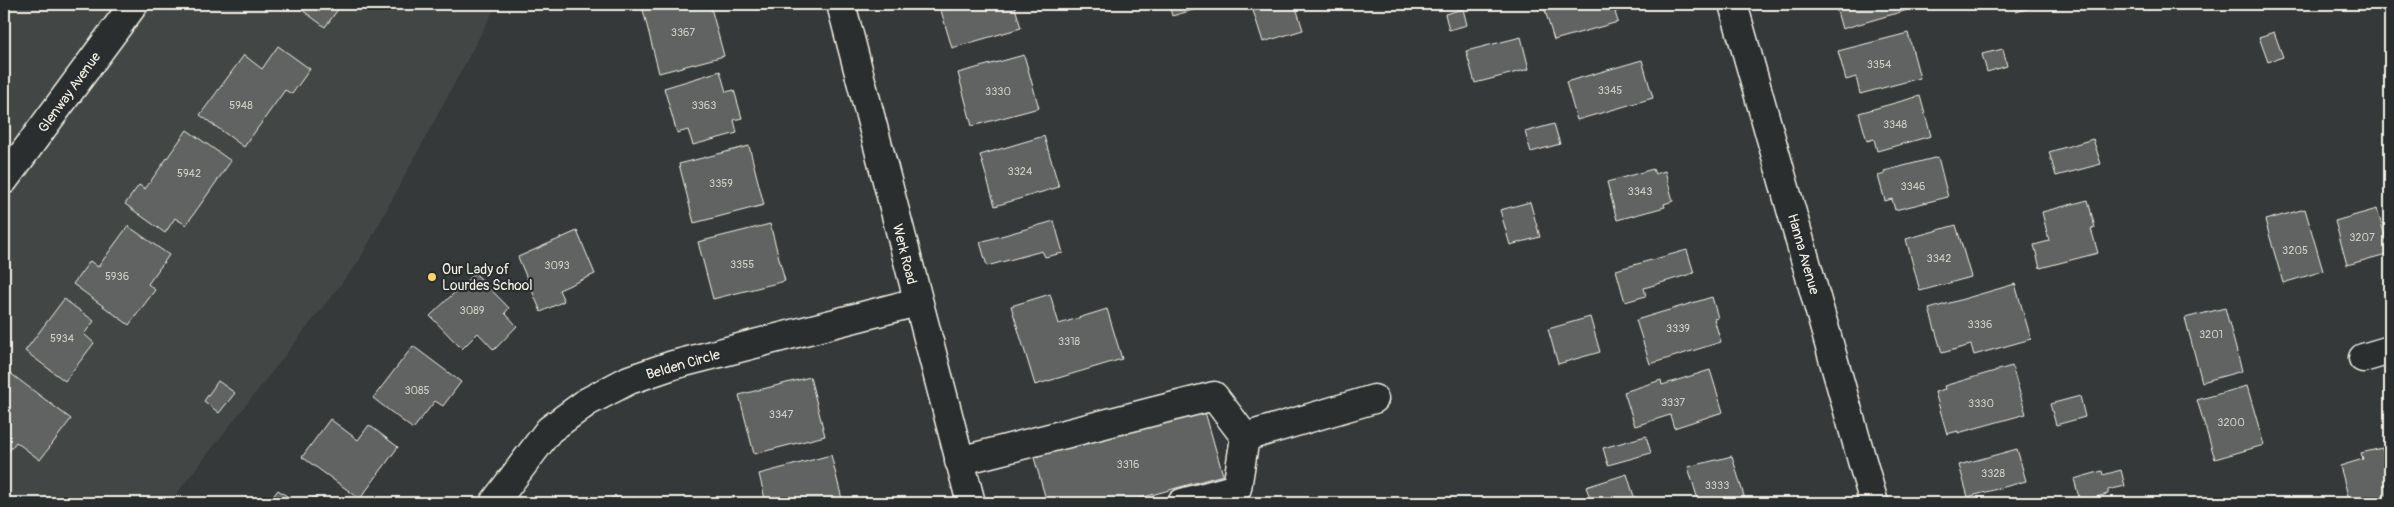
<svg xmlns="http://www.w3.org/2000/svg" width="2394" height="507" font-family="Pangolin,sans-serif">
<rect width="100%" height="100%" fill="#363939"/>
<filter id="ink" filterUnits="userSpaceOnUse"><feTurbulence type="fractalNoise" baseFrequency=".02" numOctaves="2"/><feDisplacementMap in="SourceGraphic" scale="10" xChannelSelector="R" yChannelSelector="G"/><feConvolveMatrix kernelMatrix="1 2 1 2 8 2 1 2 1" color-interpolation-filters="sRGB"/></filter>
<g filter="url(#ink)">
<path fill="#434645" d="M4,4H497L359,261L169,503H4Z"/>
<g fill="#616362" stroke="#f4f1e8">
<path d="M294,4H342L325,27Z"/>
<path d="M652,4H710L724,56L659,73L642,6Z"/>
<path d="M939,4H1014L1021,28L952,48Z"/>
<path d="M1169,4H1206L1207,6L1172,16Z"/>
<path d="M1251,4H1295L1303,30L1263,42Z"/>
<path d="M1543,4H1625L1626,9L1615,12L1618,22L1554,40Z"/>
<path d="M1835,4H1909L1911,9L1842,29Z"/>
<path d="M2014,4H2044L2016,12Z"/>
<path d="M1463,9L1467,25L1449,30L1445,14Z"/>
<path d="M2274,32L2283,57L2268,62L2259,37Z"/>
<path d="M1908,33L1920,78L1860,94L1856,77L1846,80L1838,51Z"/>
<path d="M1521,37L1529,69L1475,83L1466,51Z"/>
<path d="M278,46L310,69L292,94L285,90L244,147L200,115L244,55L262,69Z"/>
<path d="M2003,49L2007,66L1987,72L1982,54Z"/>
<path d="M1024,55L1039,108L972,126L958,73Z"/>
<path d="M1642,60L1653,98L1577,120L1566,82Z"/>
<path d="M720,71L726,92L734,90L742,118L734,120L737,133L693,145L688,130L677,133L664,88Z"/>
<path d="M1920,96L1931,136L1877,151L1874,139L1867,141L1859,113Z"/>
<path d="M1554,124L1560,144L1531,152L1525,132Z"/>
<path d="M187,130L231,161L186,225L175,218L165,233L125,204L139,185L145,189Z"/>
<path d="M1044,136L1059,187L995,206L980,155Z"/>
<path d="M2093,139L2101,164L2056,176L2049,152Z"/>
<path d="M749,146L764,205L694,223L679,164Z"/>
<path d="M1938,157L1948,197L1895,210L1892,199L1885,201L1878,176L1885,174L1884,171Z"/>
<path d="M1653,169L1655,174L1665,171L1673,201L1664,204L1665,207L1617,220L1607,182Z"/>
<path d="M2088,200L2095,228L2091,229L2098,253L2040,268L2034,245L2049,241L2042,212Z"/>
<path d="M1530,202L1540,237L1510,245L1500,210Z"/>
<path d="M2305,209L2323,271L2283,283L2265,220Z"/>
<path d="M2377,209L2390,253L2347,265L2335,221Z"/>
<path d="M1054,221L1063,253L1045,257L1042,251L987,266L980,242Z"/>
<path d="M770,224L785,281L713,299L698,242Z"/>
<path d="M1956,225L1971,277L1920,291L1906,239Z"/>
<path d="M128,226L169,255L148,284L155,290L129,325L73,284L90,261L98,267Z"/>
<path d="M577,231L595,274L559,290L564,301L541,312L518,257Z"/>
<path d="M1687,250L1694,273L1644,288L1646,296L1625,302L1616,270Z"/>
<path d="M475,273L509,308L505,313L517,326L494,350L478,333L462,349L430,316Z"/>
<path d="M2015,284L2031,339L1974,355L1971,345L1942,353L1929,309Z"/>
<path d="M1050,294L1059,324L1107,309L1122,359L1035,385L1011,306Z"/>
<path d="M1712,297L1718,318L1714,319L1721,342L1650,364L1636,320Z"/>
<path d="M64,299L94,321L84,334L94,343L65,381L25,351Z"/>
<path d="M2225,308L2242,371L2202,382L2185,318Z"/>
<path d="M1590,317L1600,352L1558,364L1548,329Z"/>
<path d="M413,346L461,382L443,406L435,401L413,429L373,398Z"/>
<path d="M2012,366L2026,414L1958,433V431L1947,434L1935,392L1945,389L1944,386Z"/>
<path d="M1710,370L1723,412L1674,428L1670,415L1635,426L1624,392L1661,380L1662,385Z"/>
<path d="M10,373L71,419L40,460L16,442L9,451L4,447V381Z"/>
<path d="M810,377L825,436L754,454L739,395Z"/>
<path d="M218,381L235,393L219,413L204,401Z"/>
<path d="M2247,386L2264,445L2215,459L2197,400Z"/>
<path d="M2080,396L2085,417L2056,425L2050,404Z"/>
<path d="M1203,405L1223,475L1123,503H1047L1033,454Z"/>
<path d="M330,419L358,440L369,425L398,447L360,499L302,457Z"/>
<path d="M1646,436L1651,453L1608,465L1603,448Z"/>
<path d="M2382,448L2390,478V503H2350L2340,466L2363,459L2361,453Z"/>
<path d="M2017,449L2026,481L1968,497L1959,465Z"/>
<path d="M831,455L843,503H766L759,474Z"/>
<path d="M1732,456L1746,503H1699L1688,467Z"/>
<path d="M2121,470L2125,486L2108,490V494L2080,501L2074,479L2102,471L2103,475Z"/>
<path d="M1627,474L1636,503H1592L1586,487Z"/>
<path d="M278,490L297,503H268Z"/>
<path d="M615,495L622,503H607Z"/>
<path d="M314,497L323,503H309Z"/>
<path d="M633,497L639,503H627Z"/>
</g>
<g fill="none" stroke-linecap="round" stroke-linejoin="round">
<defs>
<g id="minor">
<path d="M1733,4L1874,503"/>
<path d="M2363,358L2390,350"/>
<path d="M959,461L1214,396L1245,437L1374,399"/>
<path d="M494,503L549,430L587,402L629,380L673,365L917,302"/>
<path d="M1182,503L1237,488L1245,437"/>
</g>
<g id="major">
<path d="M841,4L971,503"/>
<path d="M4,180L134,4"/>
</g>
</defs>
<use href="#minor" stroke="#f4f1e8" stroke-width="31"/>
<use href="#major" stroke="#f4f1e8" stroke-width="31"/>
<use href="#minor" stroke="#2a2d2e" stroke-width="28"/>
<use href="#major" stroke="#2a2d2e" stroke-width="28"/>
</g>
</g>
<circle fill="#ffd166" stroke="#2a2d2e" stroke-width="2" cx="432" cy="277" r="5"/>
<g text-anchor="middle" stroke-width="4.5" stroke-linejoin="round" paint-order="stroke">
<g font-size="11" fill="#cfcec6">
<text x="683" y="36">3367</text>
<text x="1879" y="68">3354</text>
<text x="1610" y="94">3345</text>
<text x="998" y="95">3330</text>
<text x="241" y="109">5948</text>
<text x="704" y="109">3363</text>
<text x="1895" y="128">3348</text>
<text x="1020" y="175">3324</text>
<text x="189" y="177">5942</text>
<text x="721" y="187">3359</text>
<text x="1913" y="190">3346</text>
<text x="1640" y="195">3343</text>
<text x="2362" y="241">3207</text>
<text x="2295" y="254">3205</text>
<text x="1939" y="262">3342</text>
<text x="742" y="268">3355</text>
<text x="557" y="269">3093</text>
<text x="117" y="280">5936</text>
<text x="472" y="314">3089</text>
<text x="1980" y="328">3336</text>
<text x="1678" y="332">3339</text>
<text x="2211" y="338">3201</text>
<text x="62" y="342">5934</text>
<text x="1069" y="345">3318</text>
<text x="417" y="394">3085</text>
<text x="1673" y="406">3337</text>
<text x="1981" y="407">3330</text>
<text x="781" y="418">3347</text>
<text x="2231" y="426">3200</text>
<text x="1128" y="468">3316</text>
<text x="1993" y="477">3328</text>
<text x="1717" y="489">3333</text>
</g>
<g font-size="14" fill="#f4f1e8" stroke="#2a2d2e">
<text transform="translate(69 92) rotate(-54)" y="5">Glenway Avenue</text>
<text transform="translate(905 254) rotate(76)" y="5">Werk Road</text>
<text transform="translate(1804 254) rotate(74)" y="5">Hanna Avenue</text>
<text transform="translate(683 364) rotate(-16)" y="5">Belden Circle</text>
</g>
<g font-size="14" fill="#f4f1e8" stroke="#2a2d2e" text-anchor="start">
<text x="442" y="274">Our Lady of<tspan x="442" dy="16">Lourdes School</tspan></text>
</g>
</g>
<rect width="2394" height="507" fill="none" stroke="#2a2d2e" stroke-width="20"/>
<rect x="10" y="10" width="2374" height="487" fill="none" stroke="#f4f1e8" stroke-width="2" filter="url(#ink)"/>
</svg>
